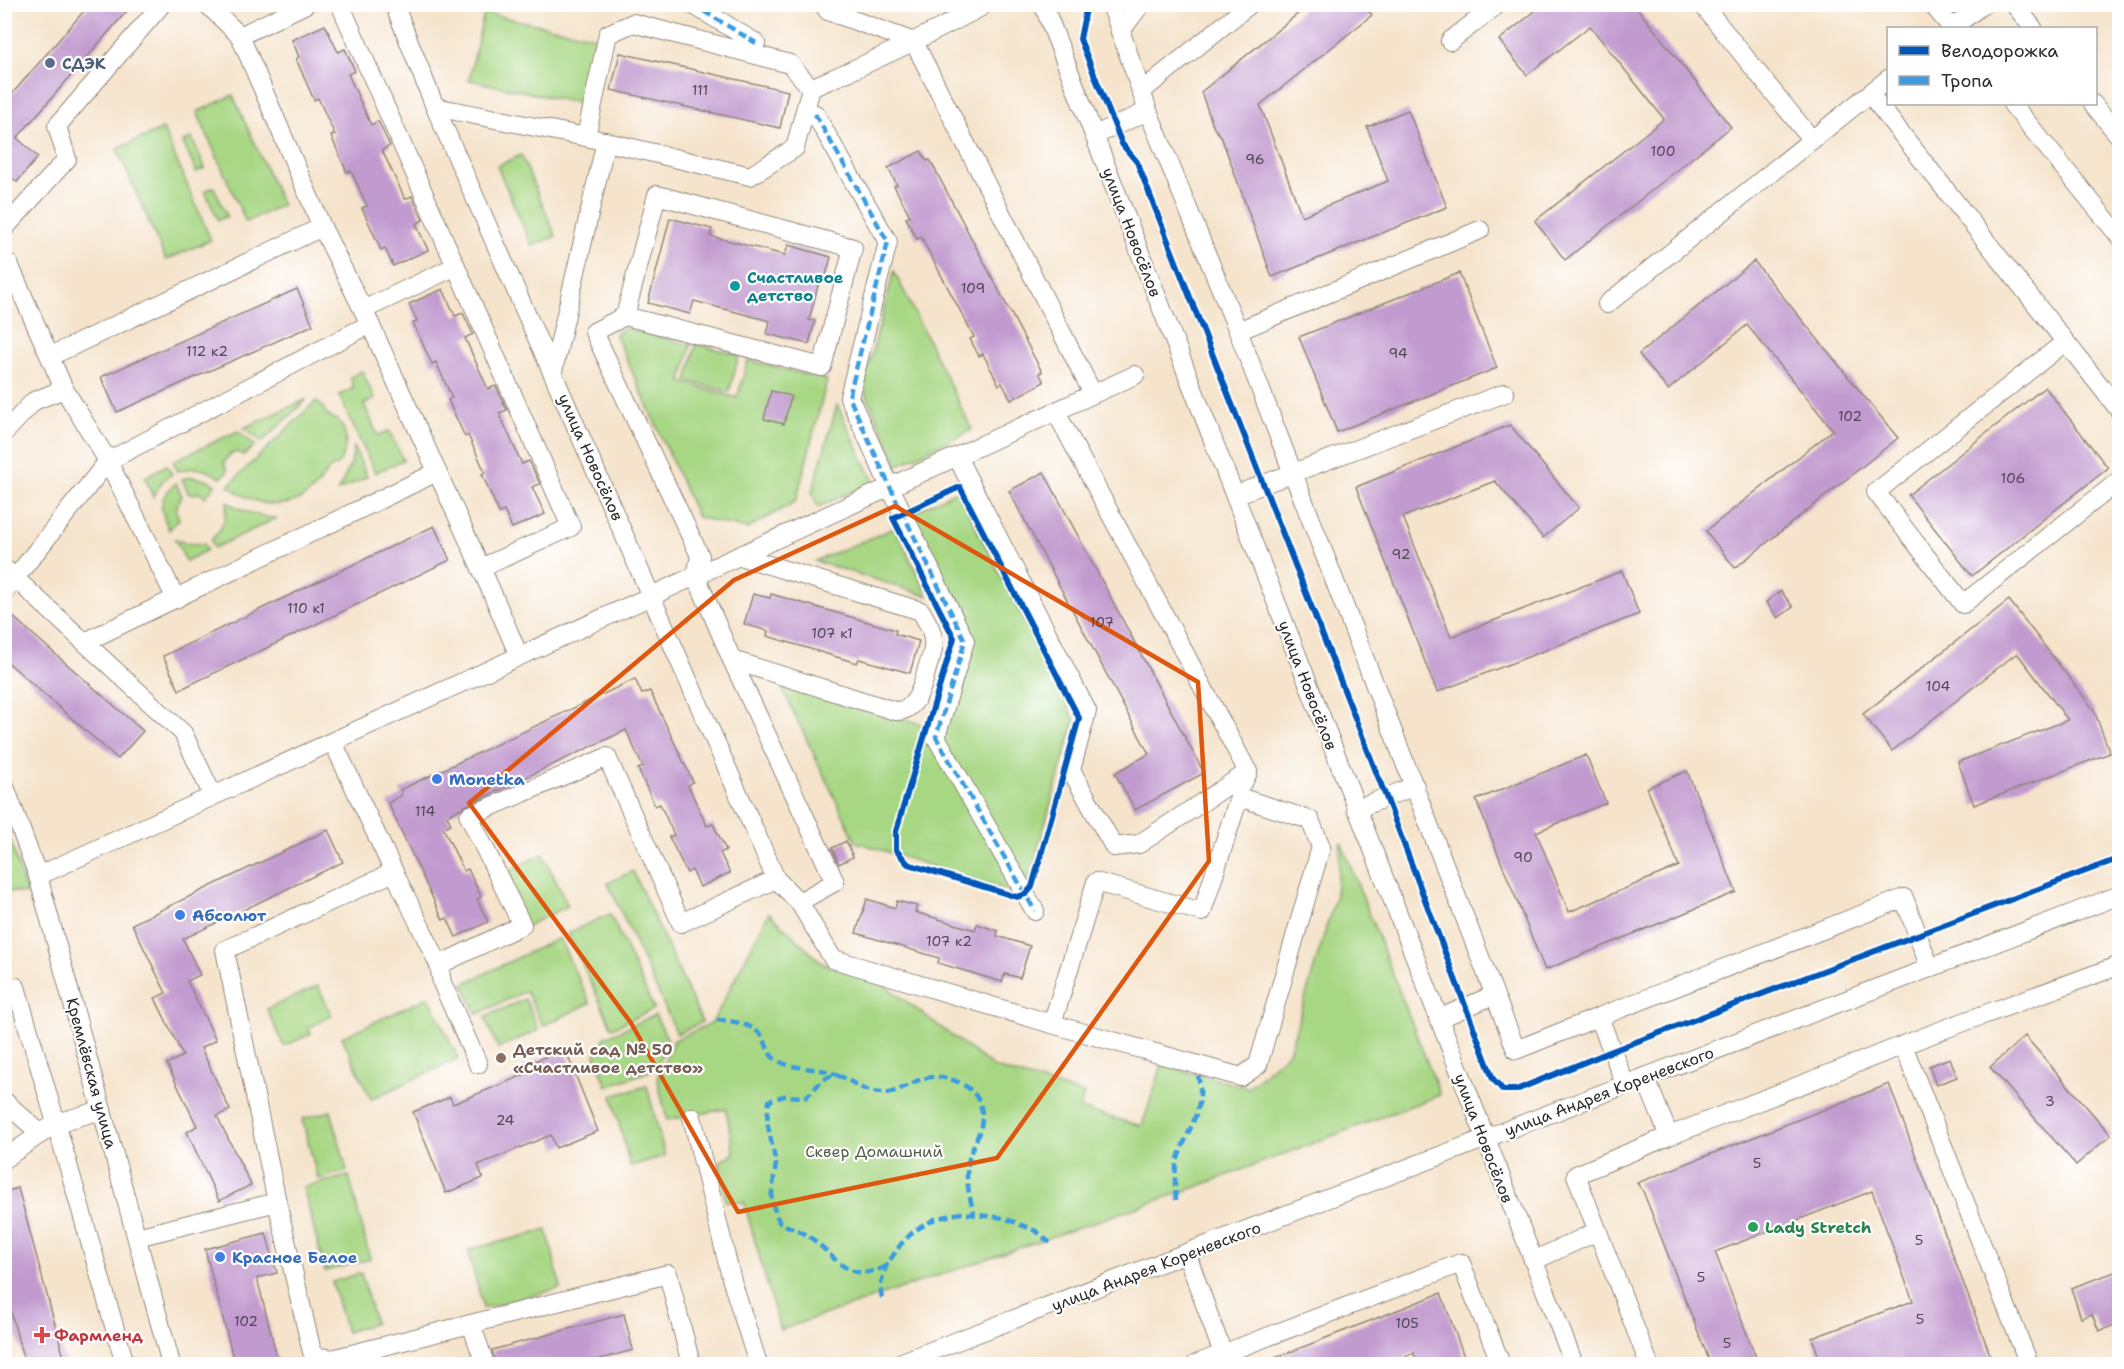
<svg xmlns="http://www.w3.org/2000/svg" width="2124" height="1369" font-family="'Shantell Sans',sans-serif">
<rect width="100%" height="100%" fill="#fff"/>
<filter id="ink" filterUnits="userSpaceOnUse"><feTurbulence type="fractalNoise" baseFrequency=".0167" numOctaves="2"/><feDisplacementMap in="SourceGraphic" scale="12" xChannelSelector="R" yChannelSelector="G"/><feConvolveMatrix kernelMatrix="1 2 1 2 8 2 1 2 1" color-interpolation-filters="sRGB"/></filter>
<filter id="wash" filterUnits="userSpaceOnUse"><feTurbulence type="fractalNoise" baseFrequency=".008" numOctaves="4" result="noise"/><feDisplacementMap in="SourceGraphic" scale="24" xChannelSelector="R" yChannelSelector="G"/><feGaussianBlur stdDeviation="1.35" result="paint"/><feColorMatrix in="noise" values="0 0 0 0 0 0 0 0 0 0 0 0 0 0 0 0 0 1.4 0 .05"/><feComposite in="paint" operator="in"/></filter>
<g filter="url(#wash)">
<rect width="100%" height="100%" fill="#f5e3cb"/>
<g fill="#a8d784" stroke="#6a8158" stroke-width="1.5">
<path d="M484,13L597,37L583,104L469,80Z"/>
<path d="M233,95L282,205L246,222L197,112Z"/>
<path d="M163,129L211,240L166,260L117,149Z"/>
<path d="M192,138L205,168L196,172L183,142Z"/>
<path d="M521,155L556,236L532,246L497,166Z"/>
<path d="M214,187L227,216L218,220L205,191Z"/>
<path d="M894,271L972,430L898,465L863,387Z"/>
<path d="M626,328L691,345L681,382L737,398L748,360L827,380L796,501L747,529L697,517L615,333Z"/>
<path d="M696,344L739,355L729,392L687,381Z"/>
<path d="M362,371L375,399L364,404L378,436L389,431L403,460L375,473L339,395L354,388L350,377Z"/>
<path d="M307,399L262,442L244,428Z"/>
<path d="M316,401C325,407 322,408 328,415C331,418 336,419 339,422C349,433 347,454 337,465C336,466 330,469 329,469C324,474 321,483 315,488C289,514 255,506 228,486Z"/>
<path d="M837,405L874,482L818,507L812,493Z"/>
<path d="M238,431L255,445L244,455L237,452L230,454L224,462L227,472L221,478C206,469 195,465 178,471L173,461Z"/>
<path d="M354,447L367,477L338,491L351,464Z"/>
<path d="M167,465L172,474L163,480L153,497L145,477Z"/>
<path d="M191,477L208,480L215,485L205,497L199,493L189,494L182,479Z"/>
<path d="M176,483L182,496C176,504 175,510 179,519L169,530C160,510 156,499 176,483Z"/>
<path d="M957,491L1075,720L1028,883L1013,892L856,842L779,682L943,731L970,639L910,514Z"/>
<path d="M227,502C244,512 258,517 277,518L214,548L211,540C223,529 226,518 227,502Z"/>
<path d="M895,528L928,596L815,561Z"/>
<path d="M175,539L186,543L204,544L207,550L186,561Z"/>
<path d="M4,824H5L27,894L5,890Z"/>
<path d="M1341,842L1440,1095L1199,1186L780,1330L744,1202H726L719,1162L734,1154L726,1109L667,1120L657,1078L674,1040L712,1023L769,913L823,964L879,981L995,1068L1084,1094L1080,1109L1142,1126L1162,1065L1248,1088L1289,1052L1336,895Z"/>
<path d="M543,854L568,906L527,926L503,873Z"/>
<path d="M633,871L702,1022L677,1034L608,883Z"/>
<path d="M610,914L654,1009L612,1028L568,933Z"/>
<path d="M559,938L590,1003L543,1026L526,991L477,1014L463,984Z"/>
<path d="M318,986L332,1016L308,1028L311,1034L284,1046L267,1009Z"/>
<path d="M429,997L458,1059L371,1099L342,1037Z"/>
<path d="M525,999L539,1030L498,1048L485,1017Z"/>
<path d="M655,1015L668,1040L656,1069L607,1086L595,1055L605,1037Z"/>
<path d="M647,1086L665,1156L630,1166L612,1096Z"/>
<path d="M331,1111L347,1171L318,1179L302,1119Z"/>
<path d="M349,1176L370,1259L325,1271L303,1187Z"/>
<path d="M547,1230L561,1288L483,1308L468,1250Z"/>
<path d="M361,1273L375,1323L346,1332L332,1282Z"/>
</g>
<g id="blocks">
<g fill="#c19acf">
<path d="M90,4H133L17,138L38,157L17,182L4,171V103Z"/>
<path d="M1310,4H1363L1372,15L1260,105L1302,216L1388,181L1367,127L1408,110L1447,207L1272,277L1221,136L1214,128L1201,92Z"/>
<path d="M1544,4H1634L1731,127L1565,260L1535,221L1664,119L1590,26L1527,75L1499,40Z"/>
<path d="M325,25L338,52L345,49L355,71L348,74L371,125L378,121L390,146L382,150L405,199L412,196L423,220L416,224L428,250L393,266L385,248L381,250L362,208L367,206L351,171L347,172L331,136L335,135L318,98L314,100L296,59L299,57L292,40Z"/>
<path d="M620,53L788,91L780,128L611,90Z"/>
<path d="M921,151L927,161L930,160L1042,372L1039,373L1044,382L1011,400L1002,383L999,385L983,354L979,356L970,339L974,337L921,237L917,239L906,218L910,216L894,186L897,185L888,168Z"/>
<path d="M670,218L712,229L710,236L785,255L788,245L831,257L825,279L820,278L809,320L815,321L809,344L767,334L770,321L694,301L690,314L648,303Z"/>
<path d="M1754,261L1898,438L1735,568L1706,531L1833,430L1747,325L1668,390L1639,354Z"/>
<path d="M1459,273L1497,368L1337,432L1299,337Z"/>
<path d="M297,289L313,325L117,412L101,377Z"/>
<path d="M443,289L455,316L463,313L473,334L465,338L488,389L496,386L507,410L499,413L522,464L529,461L540,484L532,487L545,514L512,528L504,511L499,513L482,474L485,472L468,435L465,437L448,400L452,398L436,362L432,364L413,323L417,321L409,304Z"/>
<path d="M2045,387L2108,468L1972,576L1908,495Z"/>
<path d="M771,391L791,396L784,424L764,419Z"/>
<path d="M1510,425L1579,508L1543,538L1495,481L1403,517L1451,637L1622,571L1639,614L1437,692L1356,487Z"/>
<path d="M1044,472L1204,773L1135,810L1115,773L1149,754L1009,491Z"/>
<path d="M434,526L450,560L179,690L163,656Z"/>
<path d="M1781,591L1793,607L1778,618L1766,602Z"/>
<path d="M753,594L770,598L771,594L896,630L895,634L919,641L910,673L859,659L857,663L767,636L768,631L744,624Z"/>
<path d="M2009,600L2094,710L2110,753L1974,805L1958,762L2068,720L2017,653L1892,751L1863,714Z"/>
<path d="M4,609L143,731L118,759L4,659Z"/>
<path d="M635,679L642,694L650,691L693,782L688,785L707,826L713,824L726,850L720,853L730,873L700,887L692,870L687,873L669,837L674,835L660,804L655,806L638,769L643,767L626,730L465,806L447,816L451,824L443,828L464,871L468,869L481,897L477,899L488,922L456,937L447,918L443,920L388,803L402,795L400,790Z"/>
<path d="M1586,755L1606,803L1536,832L1569,912L1679,866L1647,788L1687,771L1736,892L1545,970L1476,800Z"/>
<path d="M328,830L343,862L183,939L200,975L187,981L216,1040L201,1048L230,1110L217,1116L251,1185L219,1201L187,1132L197,1126L167,1064L183,1056L155,998L166,993L132,924Z"/>
<path d="M846,841L853,857L839,864L832,848Z"/>
<path d="M867,899L895,908L897,901L917,906L915,912L975,930L977,924L998,931L997,936L1030,946L1020,978L1005,974L1002,982L938,963L939,958L856,933Z"/>
<path d="M2025,1036L2111,1135L2076,1165L1990,1067Z"/>
<path d="M565,1049L598,1131L556,1148L551,1135L478,1165L483,1178L446,1193L413,1112L450,1097L453,1104L526,1074L523,1066Z"/>
<path d="M1950,1058L1957,1077L1936,1085L1929,1066Z"/>
<path d="M1889,1084L1994,1365H1822L1812,1338L1913,1301L1872,1191L1715,1252L1759,1365H1711L1643,1191L1637,1183Z"/>
<path d="M18,1188L66,1365H25L4,1287V1192Z"/>
<path d="M266,1233L277,1273L257,1278L279,1365H235L205,1249Z"/>
<path d="M2120,1270V1323L2099,1331L2092,1314L2081,1318L2071,1288Z"/>
<path d="M1441,1293L1467,1365H1418L1414,1353L1384,1365H1257Z"/>
<path d="M624,1314L633,1350L579,1365H496L492,1350Z"/>
</g>
</g>
</g>
<g filter="url(#ink)">
<use href="#blocks" fill-opacity="0" stroke="#90877b" stroke-width="1.5"/>
<g fill="none" stroke-linecap="round" stroke-linejoin="round">
<defs>
<g id="minor">
<path d="M207,4L240,36L322,227L370,324L490,588L519,656"/>
<path d="M340,4L571,527L481,568"/>
<path d="M394,4L435,107L776,879L799,902L833,959L1052,1024L1241,1077L1258,1065L1321,847L1310,820L1239,797L1202,912L1096,882L1052,1024"/>
<path d="M692,4L756,43"/>
<path d="M823,4L828,11L914,42L1093,394"/>
<path d="M1043,4C1221,457 1394,913 1574,1364"/>
<path d="M1111,4L1148,111L1238,331L1516,1050L1599,1017"/>
<path d="M1702,4L1812,140"/>
<path d="M1932,4L1952,28"/>
<path d="M2014,4L2033,28"/>
<path d="M1952,28L1983,4"/>
<path d="M1120,32L1141,4"/>
<path d="M240,36L306,4"/>
<path d="M1450,41L1498,4"/>
<path d="M811,88C870,63 925,37 981,7L979,4"/>
<path d="M1142,91L1250,4"/>
<path d="M1870,94L2120,411"/>
<path d="M2012,104L2120,237"/>
<path d="M2093,104L2120,137"/>
<path d="M435,107L586,137L750,176L795,148L811,88"/>
<path d="M815,114L888,242L849,397L890,487L965,641L936,737L1035,911"/>
<path d="M1095,135L1148,111"/>
<path d="M586,137L608,34L633,23L790,64L811,88"/>
<path d="M4,229L67,159L57,126L162,4"/>
<path d="M1607,304L1888,79"/>
<path d="M363,310L456,266"/>
<path d="M625,316L822,367L853,248L657,195L625,316L594,332L700,556L696,576L732,660L835,882L799,902"/>
<path d="M1238,331L1480,230"/>
<path d="M2065,342L1876,492L1963,604L2120,480"/>
<path d="M51,356L322,227"/>
<path d="M553,371L606,141"/>
<path d="M64,389L108,461L176,599"/>
<path d="M1056,412L1248,772L1244,781"/>
<path d="M4,433L34,401L64,389L9,264"/>
<path d="M957,457L1087,711L1071,770L1114,847L1139,844L1248,772"/>
<path d="M1235,495L1505,393"/>
<path d="M4,568L183,733L213,796"/>
<path d="M4,592L108,461L370,324"/>
<path d="M85,642L437,472"/>
<path d="M732,660L895,711C918,712 923,683 928,665C930,660 933,653 933,647C935,634 927,622 921,611L739,556"/>
<path d="M4,784L38,876L171,1364"/>
<path d="M1356,809L1415,786"/>
<path d="M394,872L439,965L522,925L469,816L607,757L681,923L776,879"/>
<path d="M38,876L1135,375"/>
<path d="M439,965L442,983L478,1064"/>
<path d="M16,987L56,1123L125,1364"/>
<path d="M1438,1019L1494,995"/>
<path d="M1903,1045L2029,1364"/>
<path d="M1645,1077L1669,1136L1576,1175L1649,1364"/>
<path d="M1625,1084L1599,1017L1904,898L1930,968"/>
<path d="M4,1101L41,1134"/>
<path d="M692,1117L732,1281L758,1364"/>
<path d="M1669,1136L1950,1027L2115,967"/>
<path d="M4,1159L56,1123L102,1110"/>
<path d="M277,1202L225,950L394,872L333,742"/>
<path d="M137,1237L277,1202L312,1352L319,1357L332,1359L668,1274L691,1364"/>
<path d="M1187,1255L1223,1354"/>
<path d="M1533,1261L1598,1231"/>
<path d="M471,1324L485,1364"/>
<path d="M897,1364L2120,895"/>
<path d="M1196,1364L1461,1263L1501,1364"/>
</g>
</defs>
<use href="#minor" stroke="#90877b" stroke-width="20"/>
<use href="#minor" stroke="#fff" stroke-width="18"/>
<g stroke="#3d9ce1" stroke-width="4.5" stroke-dasharray="9 4.5" stroke-linecap="butt">
<path d="M692,4L756,43"/>
<path d="M815,114L888,242L849,397L890,487L965,641L936,737L1035,911"/>
<path d="M717,1020C732,1021 750,1023 761,1035C768,1043 766,1055 778,1061C797,1071 819,1066 837,1075"/>
<path d="M1176,1200C1175,1188 1174,1175 1177,1162C1185,1133 1207,1108 1198,1076"/>
<path d="M886,1266C845,1286 837,1255 808,1236C799,1230 788,1227 779,1222L771,1200L776,1164L767,1121L769,1101L784,1096L806,1097C812,1092 819,1082 826,1078C841,1070 851,1084 864,1089C870,1092 880,1093 886,1093C902,1092 916,1077 934,1077C957,1077 982,1090 982,1116C983,1132 970,1148 968,1164C965,1181 970,1198 974,1214"/>
<path d="M882,1298L880,1287L886,1266L901,1244L914,1231L935,1219L960,1213L1004,1218L1036,1231L1050,1243"/>
</g>
<defs>
<g id="cycleway">
<path d="M1087,4L1080,39L1122,144L1137,162L1386,797L1493,1079L1503,1090H1516L1612,1051L2120,858"/>
<path d="M960,487L1079,718L1032,887L1026,894L1017,897L908,864L896,850V831L954,638L893,518Z"/>
</g>
</defs>
<use href="#cycleway" stroke="#fff" stroke-width="10"/>
<use href="#cycleway" stroke="#0057b8" stroke-width="6"/>
</g>
</g>
<path fill="none" stroke="#df570e" stroke-width="4.5" stroke-linejoin="round" d="M895,506L1198,682L1209,861L997,1158L738,1212L631,1023L469,803L734,580Z"/>
<circle fill="#5c6f8a" stroke="#fff" stroke-width="2" cx="50" cy="63" r="6"/>
<circle fill="#0f9aa8" stroke="#fff" stroke-width="2" cx="735" cy="286" r="6"/>
<g fill="#3f7fe0" stroke="#fff" stroke-width="2">
<circle cx="437" cy="779" r="6"/>
<circle cx="180" cy="915" r="6"/>
<circle cx="220" cy="1257" r="6"/>
</g>
<circle fill="#8d6e63" stroke="#fff" stroke-width="2" cx="501" cy="1058" r="6"/>
<circle fill="#2e9e5b" stroke="#fff" stroke-width="2" cx="1753" cy="1227" r="6"/>
<path fill="#e0444e" stroke="#fff" stroke-width="2" d="M39 1326h6v6h6v6h-6v6h-6v-6h-6v-6h6z"/>
<g text-anchor="middle" stroke-width="4.5" stroke-linejoin="round" paint-order="stroke">
<g font-size="14" fill="#504754">
<text x="700" y="95">111</text>
<text x="1663" y="156">100</text>
<text x="1255" y="164">96</text>
<text x="973" y="293">109</text>
<text x="207" y="356">112 к2</text>
<text x="1398" y="358">94</text>
<text x="1850" y="421">102</text>
<text x="2013" y="483">106</text>
<text x="1401" y="559">92</text>
<text x="306" y="613">110 к1</text>
<text x="1102" y="627">107</text>
<text x="832" y="638">107 к1</text>
<text x="1938" y="691">104</text>
<text x="425" y="816">114</text>
<text x="1523" y="862">90</text>
<text x="949" y="946">107 к2</text>
<text x="2050" y="1106">3</text>
<text x="505" y="1125">24</text>
<text x="1757" y="1168">5</text>
<text x="1919" y="1245">5</text>
<text x="1701" y="1282">5</text>
<text x="1920" y="1324">5</text>
<text x="246" y="1326">102</text>
<text x="1407" y="1328">105</text>
<text x="1727" y="1348">5</text>
</g>
<g font-size="16" font-weight="bold" fill="#4e5e75" stroke="#fff" text-anchor="start">
<text x="62" y="69">СДЭК</text>
</g>
<g font-size="16" fill="#2b2b2b" stroke="#fff">
<text transform="translate(1132 232) rotate(69)" y="6">улица Новосёлов</text>
<text transform="translate(591 457) rotate(66)" y="6">улица Новосёлов</text>
<text transform="translate(1308 685) rotate(69)" y="6">улица Новосёлов</text>
<text transform="translate(92 1073) rotate(75)" y="6">Кремлёвская улица</text>
<text transform="translate(1609 1091) rotate(-21)" y="6">улица Андрея Кореневского</text>
<text transform="translate(1484 1138) rotate(69)" y="6">улица Новосёлов</text>
<text transform="translate(1156 1266) rotate(-21)" y="6">улица Андрея Кореневского</text>
</g>
<g font-size="16" font-weight="bold" fill="#0d838f" stroke="#fff" text-anchor="start">
<text x="747" y="283">Счастливое<tspan x="747" dy="18">детство</tspan></text>
</g>
<g font-size="16" font-weight="bold" fill="#366cbe" stroke="#fff" text-anchor="start">
<text x="449" y="785">Monetka</text>
<text x="192" y="921">Абсолют</text>
<text x="232" y="1263">Красное Белое</text>
</g>
<g font-size="16" font-weight="bold" fill="#785e54" stroke="#fff" text-anchor="start">
<text x="513" y="1055">Детский сад № 50<tspan x="513" dy="18">«Счастливое детство»</tspan></text>
</g>
<g font-size="16" fill="#505f46" stroke="#fff">
<text x="874" y="1157">Сквер Домашний</text>
</g>
<g font-size="16" font-weight="bold" fill="#27864d" stroke="#fff" text-anchor="start">
<text x="1765" y="1233">Lady Stretch</text>
</g>
<g font-size="16" font-weight="bold" fill="#be3a42" stroke="#fff" text-anchor="start">
<text x="54" y="1341">Фармленд</text>
</g>
</g>
<rect width="2124" height="1369" fill="none" stroke="#fff" stroke-width="24"/>
<rect x="1887" y="27" width="210" height="78" fill="#ffffff" stroke="#aaaaaa" stroke-width="1.5"/>
<rect x="1899" y="46" width="30" height="9" fill="#0057b8" stroke="#aaaaaa" stroke-width="1.5"/>
<text x="1941" y="57" font-size="18" fill="#2b2b2b">Велодорожка</text>
<rect x="1899" y="76" width="30" height="9" fill="#3d9ce1" stroke="#aaaaaa" stroke-width="1.5"/>
<text x="1941" y="87" font-size="18" fill="#2b2b2b">Тропа</text>
</svg>
